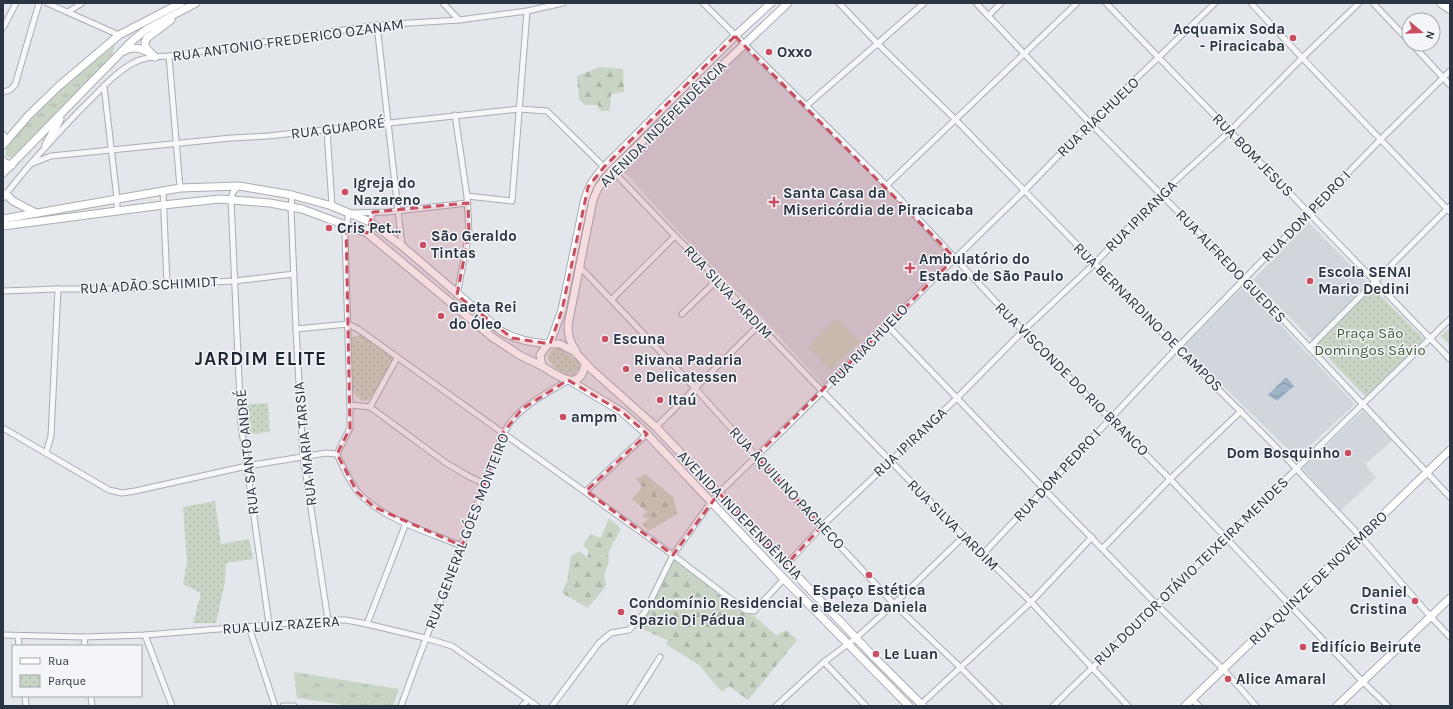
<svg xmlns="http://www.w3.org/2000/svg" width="1453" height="709" font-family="Karla,sans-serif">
<defs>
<pattern id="grass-tufts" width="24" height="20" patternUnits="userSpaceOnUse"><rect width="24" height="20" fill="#c8d4c4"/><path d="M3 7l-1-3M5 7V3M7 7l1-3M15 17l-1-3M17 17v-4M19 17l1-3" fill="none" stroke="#acb7aa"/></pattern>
<pattern id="forest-firs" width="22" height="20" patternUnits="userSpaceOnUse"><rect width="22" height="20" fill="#c8d4c4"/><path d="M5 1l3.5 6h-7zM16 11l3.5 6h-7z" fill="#acb7aa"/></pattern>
<pattern id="park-dots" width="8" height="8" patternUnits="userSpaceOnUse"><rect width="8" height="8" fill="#c8d4c4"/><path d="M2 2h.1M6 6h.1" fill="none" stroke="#acb7aa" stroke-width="1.8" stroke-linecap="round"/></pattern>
<pattern id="water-waves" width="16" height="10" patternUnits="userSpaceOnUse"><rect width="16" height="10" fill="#a0b4c9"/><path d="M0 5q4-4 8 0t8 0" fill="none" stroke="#8393a5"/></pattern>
</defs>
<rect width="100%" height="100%" fill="#e3e6eb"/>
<g fill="#d1d5dc">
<path d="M746,48L951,257L823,386L763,318L680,233L623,170Z"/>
<path d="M1309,223L1368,283L1312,340L1253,280Z"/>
<path d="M1244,286L1355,404L1300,455L1295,456L1183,347Z"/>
<path d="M1363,411L1392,441L1365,464L1376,478L1341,510L1302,468Z"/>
</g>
<g fill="url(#grass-tufts)">
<path d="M115,45L112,55L106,62L56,113L14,158L8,157L6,155V149C33,112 79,73 115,45Z"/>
<path d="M294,672L399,689L393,706H353L297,698Z"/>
</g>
<g fill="url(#forest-firs)">
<path d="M600,67L623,69L624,92L611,94L610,111H600L598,105H585L579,100L577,76Z"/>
<path d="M645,474L673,497L677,513L663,523L648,531L643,524L649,519L642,516L647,512L632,499L642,487L636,479Z"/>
<path d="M609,518L621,529L608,553L609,561L604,576L606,586L588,608L562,593L567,581L571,556L580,551L587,558L589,552L583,545L591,534L601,538Z"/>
<path d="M675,559L739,611L754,616L776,635L787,630L797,640L748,700L729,686L722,692L699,665L667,645V640L638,627L648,611Z"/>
</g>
<g fill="url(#park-dots)">
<path d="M1373,288L1424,339L1366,397L1315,344Z"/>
<path d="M362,334L394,358L370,399L363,401L355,395L352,388L350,338Z"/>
<path d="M556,348L562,350L579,362L580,368L574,375C564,378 534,357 556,348Z"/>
<path d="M268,403L270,432L247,435L246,404Z"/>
<path d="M215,501L221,544L249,539L253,559L226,563L225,582L216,623H193L201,593L183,584L187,563L183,507Z"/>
</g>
<g fill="#c8d4c4">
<path d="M836,318L860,342L830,370L808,347Z"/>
<path d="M1450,328V345L1441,336Z"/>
</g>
<path fill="url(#water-waves)" d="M1286,377L1294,386L1277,401L1268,395Z"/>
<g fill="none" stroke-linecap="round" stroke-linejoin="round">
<defs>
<g id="street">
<path d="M47,3L119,35"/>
<path d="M443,3L459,20"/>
<path d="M703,3L897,196L1023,331L1170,479L1363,682L1388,706"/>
<path d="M839,3L877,43L955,119L1177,348L1271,442L1361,537L1430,616L1450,637"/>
<path d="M976,3L1090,123L1245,279L1450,497"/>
<path d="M1106,3L1450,359"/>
<path d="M1251,3C1316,74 1384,142 1450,212"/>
<path d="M1373,3L1409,41"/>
<path d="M68,12L82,3"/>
<path d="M988,16L1001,3"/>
<path d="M377,25L402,246"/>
<path d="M3,28L16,3"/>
<path d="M1412,44L1450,85"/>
<path d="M169,56L180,188"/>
<path d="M104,86L117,199V212"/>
<path d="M3,92L10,90L15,85L39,3"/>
<path d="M807,105L924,3"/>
<path d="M455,115L467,196L469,233L457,295"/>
<path d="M327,130L332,206"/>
<path d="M3,134L7,140"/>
<path d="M33,163L51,156L231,138L268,136L519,109L547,111L604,167"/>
<path d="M612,170L675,236L718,279L759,325L821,390L964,536L1031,602L1128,706"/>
<path d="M239,186L233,192L231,199L241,424L269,624"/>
<path d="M886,186L1077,3"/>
<path d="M163,191L167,284"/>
<path d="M292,195L291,207L296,329L303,456L328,620"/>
<path d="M467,196L512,201L527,11"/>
<path d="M3,198C27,166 54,137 82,108C98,93 113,74 133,63C144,57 156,56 169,56L377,25L459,20L527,11L563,3"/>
<path d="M367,233L373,212"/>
<path d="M579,266L695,388L756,456L894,604L960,667L999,706"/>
<path d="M3,291L58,289H126L167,284L234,281L294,274"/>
<path d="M612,299L675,236"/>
<path d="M682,314L718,279"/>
<path d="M887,325L1044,489L1157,605L1223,669L1256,706"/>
<path d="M296,329L348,324L358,329L673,555L745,610L754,611L784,579"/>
<path d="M1309,348L1450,206"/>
<path d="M350,405L370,407L446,463L468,476L485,484"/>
<path d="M370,407L397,358"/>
<path d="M656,427L759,325"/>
<path d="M3,428L109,490L122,493L135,491L247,466L326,453L337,454"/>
<path d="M46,453L51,436L58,289"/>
<path d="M337,454L350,428V405L345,233L349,213L388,212L468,203"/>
<path d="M337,454C343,467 349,481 358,492C382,519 428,532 462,546"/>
<path d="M586,491L647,434"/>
<path d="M1103,548L1170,479L1241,411"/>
<path d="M983,554L1177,348L1381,139L1450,71"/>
<path d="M787,564L822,526L957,398L1023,331L1095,263L1161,194L1229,132L1302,58L1359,3"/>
<path d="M367,624L406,523"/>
<path d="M249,627L275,706"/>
<path d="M3,635L84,637L145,635L328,620H346L367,624L425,638L452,646L537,706"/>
<path d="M145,635L172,706"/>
<path d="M18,636L19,646"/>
<path d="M84,637L85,646"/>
<path d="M824,662L866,706"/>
<path d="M25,696L26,706"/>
<path d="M91,696L92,706"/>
<path d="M1192,699L1199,706"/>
<path d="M920,705L1031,602L1092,537"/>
<path d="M283,706H294"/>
<path d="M401,706C426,636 454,566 480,497C489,474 498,436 513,419C527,403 549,392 567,381"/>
<path d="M522,706L528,700"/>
<path d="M552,706L599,643L611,633L629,630L645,612L673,555L711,502L719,493L822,392L887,325L1024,191L1090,123L1215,3"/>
<path d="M629,706L660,657"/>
<path d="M776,706L824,662L856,638L894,604L964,536"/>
<path d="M1053,706L1450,319"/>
</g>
<g id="secondary">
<path d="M124,51C133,46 141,48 150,53"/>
<path d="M155,57C149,51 141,46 147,38L171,20"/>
<path d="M3,145L29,115L59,86L119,35L181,3"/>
<path d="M46,145L60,119"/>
<path d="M3,161L5,163L12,165"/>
<path d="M3,173L133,40L147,29L196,3"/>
<path d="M6,194L13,201L36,213"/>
<path d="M3,219L180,188L239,186L292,195L332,206L370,222L402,246L501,331C516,340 530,342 548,344"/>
<path d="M3,226L163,205L220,199L270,203L302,209L367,233L492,337L521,356L542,366"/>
<path d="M550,343L562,310L584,203C588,187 593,179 604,167L735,36L771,3"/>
<path d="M576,351C570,342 568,336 568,325L593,200L598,188L612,170L788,3"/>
<path d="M585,363C581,394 558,376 542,366L540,355L548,344H560L575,352L591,369L656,427L874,657L923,706"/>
<path d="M569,380L622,412L647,434L784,579L909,706"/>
<path d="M1185,706L1450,450"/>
<path d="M1337,706L1450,598"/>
</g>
<path id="primary" d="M1441,3L1450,9"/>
</defs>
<use href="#street" stroke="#a8adb5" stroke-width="7"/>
<use href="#secondary" stroke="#a8adb5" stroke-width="9"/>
<use href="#primary" stroke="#a3aab6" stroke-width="10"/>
<use href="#street" stroke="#f6f7f9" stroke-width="5"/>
<use href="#secondary" stroke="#fff" stroke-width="7"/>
<use href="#primary" stroke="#fff" stroke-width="8"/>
</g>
<path fill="#ca4e60" fill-opacity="0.2" stroke="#ca4e60" stroke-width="3" stroke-dasharray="8 5" stroke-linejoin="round" d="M735,36L955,258L756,456L822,526L787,564L719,493L673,555L586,491L647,434L622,412L568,380L522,409L503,433L462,546L374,507L357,492L337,454L350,428L346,225L367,233L373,212L468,203L469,233L457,295L512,338L550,344L562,310L588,187L604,167Z"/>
<g fill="#ca4e60" stroke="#f3f5f8" stroke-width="1.5">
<circle cx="1293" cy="38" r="4"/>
<circle cx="769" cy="52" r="4"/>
<circle cx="345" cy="192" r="4"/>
<path d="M772 196h4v4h4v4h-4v4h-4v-4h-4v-4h4z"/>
<circle cx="329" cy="228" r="4"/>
<circle cx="423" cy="245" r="4"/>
<path d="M908 262h4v4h4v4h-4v4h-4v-4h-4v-4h4z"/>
<circle cx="1310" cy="281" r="4"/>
<circle cx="441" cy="316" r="4"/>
<circle cx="605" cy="339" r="4"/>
<circle cx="626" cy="369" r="4"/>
<circle cx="660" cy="400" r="4"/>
<circle cx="563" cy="417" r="4"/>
<circle cx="1348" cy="453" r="4"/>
<circle cx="869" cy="575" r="4"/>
<circle cx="1415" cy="601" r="4"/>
<circle cx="621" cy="612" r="4"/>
<circle cx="1303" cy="647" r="4"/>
<circle cx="876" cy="654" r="4"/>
<circle cx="1228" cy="679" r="4"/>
</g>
<g text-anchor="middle" stroke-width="3" stroke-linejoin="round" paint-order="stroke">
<g font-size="15" font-weight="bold" fill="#2b3442" stroke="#f3f5f8" text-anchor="start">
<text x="1285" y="34" text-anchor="end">Acquamix Soda<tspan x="1285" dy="17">- Piracicaba</tspan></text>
<text x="777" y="57">Oxxo</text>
<text x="353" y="188">Igreja do<tspan x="353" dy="17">Nazareno</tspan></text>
<text x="783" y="198">Santa Casa da<tspan x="783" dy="17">Misericórdia de Piracicaba</tspan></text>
<text x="337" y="233">Cris Pet...</text>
<text x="431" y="241">São Geraldo<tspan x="431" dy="17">Tintas</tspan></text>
<text x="919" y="264">Ambulatório do<tspan x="919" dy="17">Estado de São Paulo</tspan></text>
<text x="1318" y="277">Escola SENAI<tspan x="1318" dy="17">Mario Dedini</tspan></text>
<text x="449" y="312">Gaeta Rei<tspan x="449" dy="17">do Óleo</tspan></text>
<text x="613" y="344">Escuna</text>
<text x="634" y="365">Rivana Padaria<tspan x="634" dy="17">e Delicatessen</tspan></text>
<text x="668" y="405">Itaú</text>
<text x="571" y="422">ampm</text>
<text x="1340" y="458" text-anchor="end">Dom Bosquinho</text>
<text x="869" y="595" text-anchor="middle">Espaço Estética<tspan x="869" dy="17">e Beleza Daniela</tspan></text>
<text x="1407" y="597" text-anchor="end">Daniel<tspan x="1407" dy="17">Cristina</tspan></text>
<text x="629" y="608">Condomínio Residencial<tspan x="629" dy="17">Spazio Di Pádua</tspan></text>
<text x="1311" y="652">Edifício Beirute</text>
<text x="884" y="659">Le Luan</text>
<text x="1236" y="684">Alice Amaral</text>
</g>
<g font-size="15" fill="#2b3442" stroke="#f3f5f8">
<text transform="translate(288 40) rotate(-8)" y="5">RUA ANTONIO FREDERICO OZANAM</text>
<text transform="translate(1098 117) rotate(-44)" y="5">RUA RIACHUELO</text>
<text transform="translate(663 124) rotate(-45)" y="5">AVENIDA INDEPENDÊNCIA</text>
<text transform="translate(338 128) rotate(-7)" y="5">RUA GUAPORÉ</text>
<text transform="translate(1253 155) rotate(46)" y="5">RUA BOM JESUS</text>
<text transform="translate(1141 216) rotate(-45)" y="5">RUA IPIRANGA</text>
<text transform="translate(1306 216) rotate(-46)" y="5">RUA DOM PEDRO I</text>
<text transform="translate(1231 266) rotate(46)" y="5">RUA ALFREDO GUEDES</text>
<text transform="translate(149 285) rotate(-3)" y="5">RUA ADÃO SCHIMIDT</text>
<text transform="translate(728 292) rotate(47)" y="5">RUA SILVA JARDIM</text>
<text transform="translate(1148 317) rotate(45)" y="5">RUA BERNARDINO DE CAMPOS</text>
<text transform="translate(868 345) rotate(-46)" y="5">RUA RIACHUELO</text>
<text transform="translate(1072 379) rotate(45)" y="5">RUA VISCONDE DO RIO BRANCO</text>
<text transform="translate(910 442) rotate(-43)" y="5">RUA IPIRANGA</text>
<text transform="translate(305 444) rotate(-96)" y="5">RUA MARIA TARSIA</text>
<text transform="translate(247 452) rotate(-96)" y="5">RUA SANTO ANDRÉ</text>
<text transform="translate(1057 475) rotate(-47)" y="5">RUA DOM PEDRO I</text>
<text transform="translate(787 488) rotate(47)" y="5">RUA AQUILINO PACHECO</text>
<text transform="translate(740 515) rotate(46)" y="5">AVENIDA INDEPENDÊNCIA</text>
<text transform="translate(953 525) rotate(45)" y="5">RUA SILVA JARDIM</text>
<text transform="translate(467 531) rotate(-69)" y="5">RUA GENERAL GÓES MONTEIRO</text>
<text transform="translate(1191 571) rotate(-44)" y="5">RUA DOUTOR OTÁVIO TEIXEIRA MENDES</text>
<text transform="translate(1318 578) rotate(-44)" y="5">RUA QUINZE DE NOVEMBRO</text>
<text transform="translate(281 625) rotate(-4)" y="5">RUA LUIZ RAZERA</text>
</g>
<g font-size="15" fill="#405d39" stroke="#f3f5f8">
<text x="1370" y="338">Praça São<tspan x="1370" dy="17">Domingos Sávio</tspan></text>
</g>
<g font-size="19" font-weight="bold" letter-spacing="1" fill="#1d2533" stroke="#f3f5f8">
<text x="261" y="365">JARDIM ELITE</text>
</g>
</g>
<rect width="1453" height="709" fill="none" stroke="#2b3442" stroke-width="8"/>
<rect x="12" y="645" width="130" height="52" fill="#f3f5f8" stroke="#a3a8af"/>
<rect x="20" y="658" width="20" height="6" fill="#ffffff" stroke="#a3a8af"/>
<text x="48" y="665" font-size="12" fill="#2b3442">Rua</text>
<rect x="20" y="675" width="20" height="12" fill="url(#park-dots)" stroke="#a3a8af"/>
<text x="48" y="685" font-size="12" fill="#2b3442">Parque</text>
<g transform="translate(1421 32) rotate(109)"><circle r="19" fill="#f3f5f8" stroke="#a3a8af"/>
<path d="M0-3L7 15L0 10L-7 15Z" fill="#ca4e60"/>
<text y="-6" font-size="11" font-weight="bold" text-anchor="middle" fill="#2b3442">N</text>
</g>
</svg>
